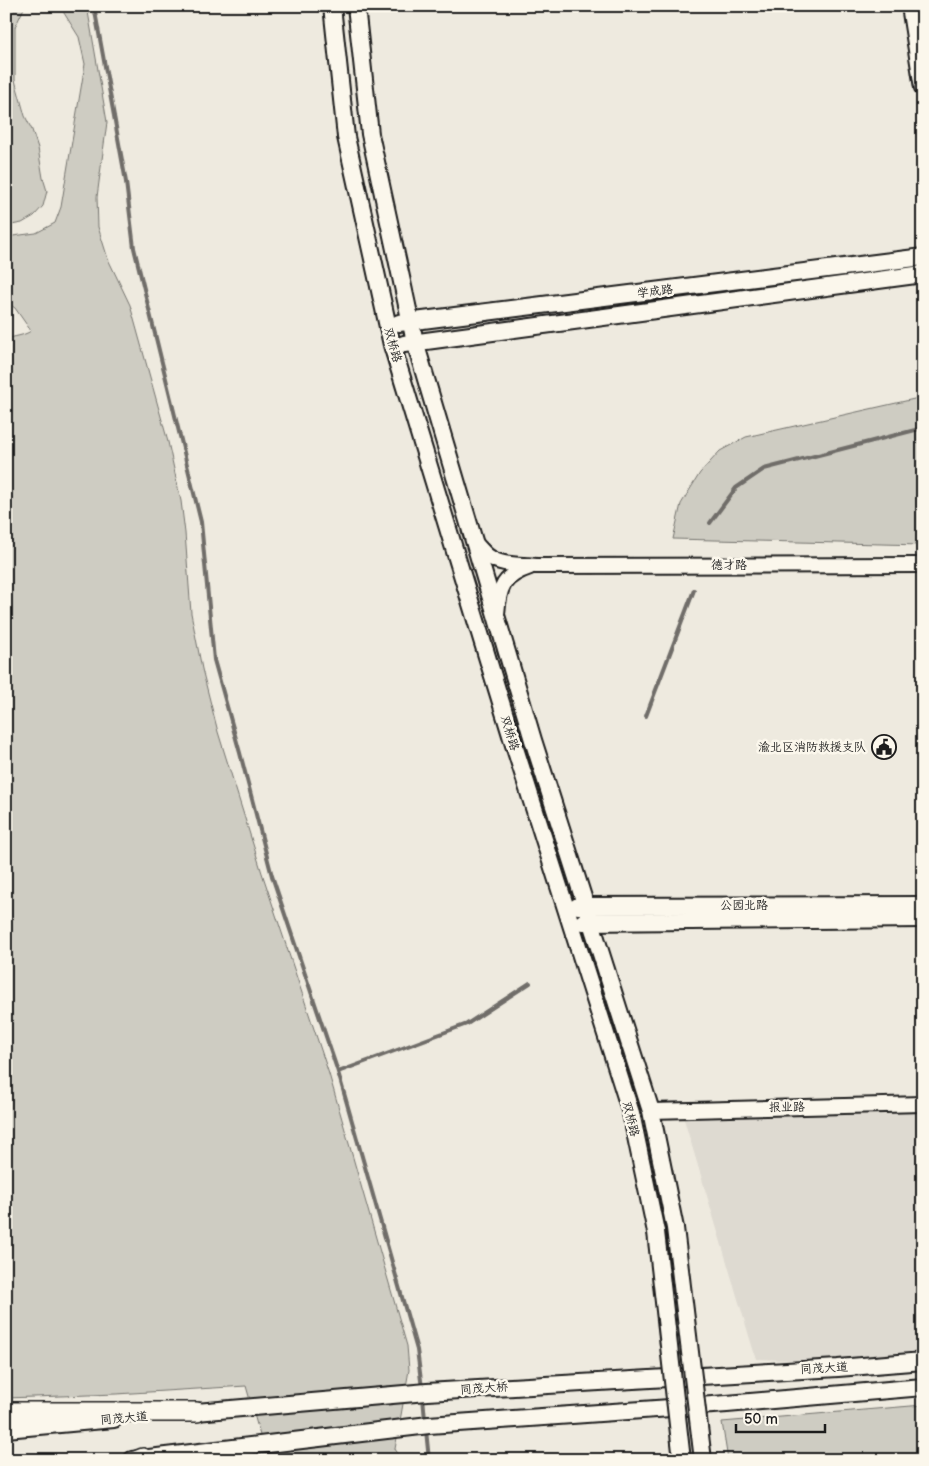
<svg xmlns="http://www.w3.org/2000/svg" width="929" height="1466" font-family="'Balsamiq Sans','LXGW WenKai TC',sans-serif">
<rect width="100%" height="100%" fill="#eeeadf"/>
<filter id="ink" filterUnits="userSpaceOnUse"><feTurbulence type="fractalNoise" baseFrequency=".02" numOctaves="2"/><feDisplacementMap in="SourceGraphic" scale="10" xChannelSelector="R" yChannelSelector="G"/><feConvolveMatrix kernelMatrix="1 2 1 2 8 2 1 2 1" color-interpolation-filters="sRGB"/></filter>
<g filter="url(#ink)">
<path fill="#dedad1" d="M923,1110V1355L835,1362L756,1359L683,1116Z"/>
<g fill="#ceccc2" stroke="#75746f">
<path d="M6,6H25L15,27V80L25,116L32,130L38,148L43,178L47,191L43,206L34,216L22,223L6,226Z"/>
<path d="M61,6H87L107,122L97,197L98,227L108,259L130,305L168,442L181,501L185,533L191,613L202,669L218,732L262,873L329,1074L407,1346L409,1370L395,1449L402,1460H267L246,1386L116,1394L6,1398V339C15,336 23,336 31,331L15,308L6,302V241L13,236L36,233L55,223L61,207L85,64L79,37L64,13Z"/>
<path d="M923,397V545L673,539L681,504L700,473L720,451L746,437Z"/>
<path d="M923,1405V1460H728L722,1422Z"/>
</g>
<g fill="none" stroke-linecap="round" stroke-linejoin="round">
<g stroke="#6f6d69" stroke-width="4">
<path d="M94,6L126,182L134,248L201,522L214,660L240,753L272,876L338,1072L417,1350L422,1388"/>
<path d="M710,523L736,488L764,469L923,428"/>
<path d="M646,716L694,590"/>
<path d="M338,1072L467,1024L530,983"/>
<path d="M423,1397L425,1420"/>
<path d="M426,1430L429,1460"/>
</g>
<defs>
<g id="minor">
<path d="M476,544C480,548 484,553 488,556C501,566 520,564 536,566L923,565"/>
<path d="M497,614C499,587 503,576 530,567"/>
<path d="M651,1111L923,1104"/>
</g>
<g id="major">
<path d="M332,6L346,137L392,345L514,745L631,1113L656,1232"/>
<path d="M356,6L370,134L415,342L533,740L651,1111L675,1228"/>
<path d="M910,6L923,88"/>
<path d="M399,323L923,257"/>
<path d="M404,344L923,274"/>
<path d="M578,906L923,905"/>
<path d="M583,922L923,919"/>
<path d="M185,1413L427,1392L838,1368L923,1361"/>
<path d="M6,1429L114,1419"/>
<path d="M132,1460L429,1425L727,1404L923,1387"/>
</g>
<g id="highway">
<path d="M6,1412H197"/>
<path d="M138,1460L143,1458"/>
</g>
</defs>
<use href="#minor" stroke="#1c1c1c" stroke-width="18"/>
<use href="#major" stroke="#1c1c1c" stroke-width="20"/>
<use href="#highway" stroke="#1c1c1c" stroke-width="22"/>
<use href="#minor" stroke="#fbf7ec" stroke-width="14"/>
<use href="#major" stroke="#fbf7ec" stroke-width="16"/>
<use href="#highway" stroke="#fbf7ec" stroke-width="19"/>
<defs>
<g id="major-bridge">
<path d="M675,1228L703,1460"/>
<path d="M656,1232L682,1460"/>
</g>
</defs>
<use href="#major-bridge" stroke="#1c1c1c" stroke-width="20" stroke-linecap="butt"/>
<use href="#major-bridge" stroke="#fbf7ec" stroke-width="16"/>
</g>
</g>
<defs>
<symbol id="civic-ring" viewBox="-11 -11 22 22"><circle r="9.5" fill="#fbf7ec" stroke="#1c1c1c" stroke-width="1.5"/><path d="M-.6-6.5H3V-4.5H.6V-3L4-1V1h2V6H-6V1h2V-1L-.6-3ZM-1.2 2.5V6h2.4V2.5Z" fill="#1c1c1c"/></symbol>
</defs>
<g fill-rule="evenodd">
<use href="#civic-ring" x="870" y="733" width="28" height="28"/>
</g>
<g text-anchor="middle" stroke-width="5" stroke-linejoin="round" paint-order="stroke">
<g font-size="12" fill="#1c1c1c" stroke="#fbf7ec">
<text transform="translate(655 291) rotate(-7)" y="4">学成路</text>
<text transform="translate(393 345) rotate(74)" y="4">双桥路</text>
<text x="729" y="569">德才路</text>
<text transform="translate(510 733) rotate(73)" y="4">双桥路</text>
<text x="744" y="909">公园北路</text>
<text transform="translate(787 1107) rotate(-1)" y="4">报业路</text>
<text transform="translate(631 1119) rotate(76)" y="4">双桥路</text>
<text transform="translate(824 1368) rotate(-3)" y="4">同茂大道</text>
<text transform="translate(484 1388) rotate(-4)" y="4">同茂大桥</text>
<text transform="translate(124 1418) rotate(-5)" y="4">同茂大道</text>
</g>
<g font-size="12" fill="#1c1c1c" stroke="#fbf7ec" text-anchor="end">
<text x="866" y="751">渝北区消防救援支队</text>
</g>
</g>
<rect width="929" height="1466" fill="none" stroke="#fbf7ec" stroke-width="25"/>
<rect x="12" y="12" width="904" height="1441" fill="none" stroke="#1c1c1c" stroke-width="2" filter="url(#ink)"/>
<path d="M736 1424v8h89v-8" fill="none" stroke="#1c1c1c" stroke-width="2.5"/>
<text x="744" y="1424" font-size="15" fill="#1c1c1c" stroke="#fbf7ec" stroke-width="4" paint-order="stroke">50 m</text>
</svg>
